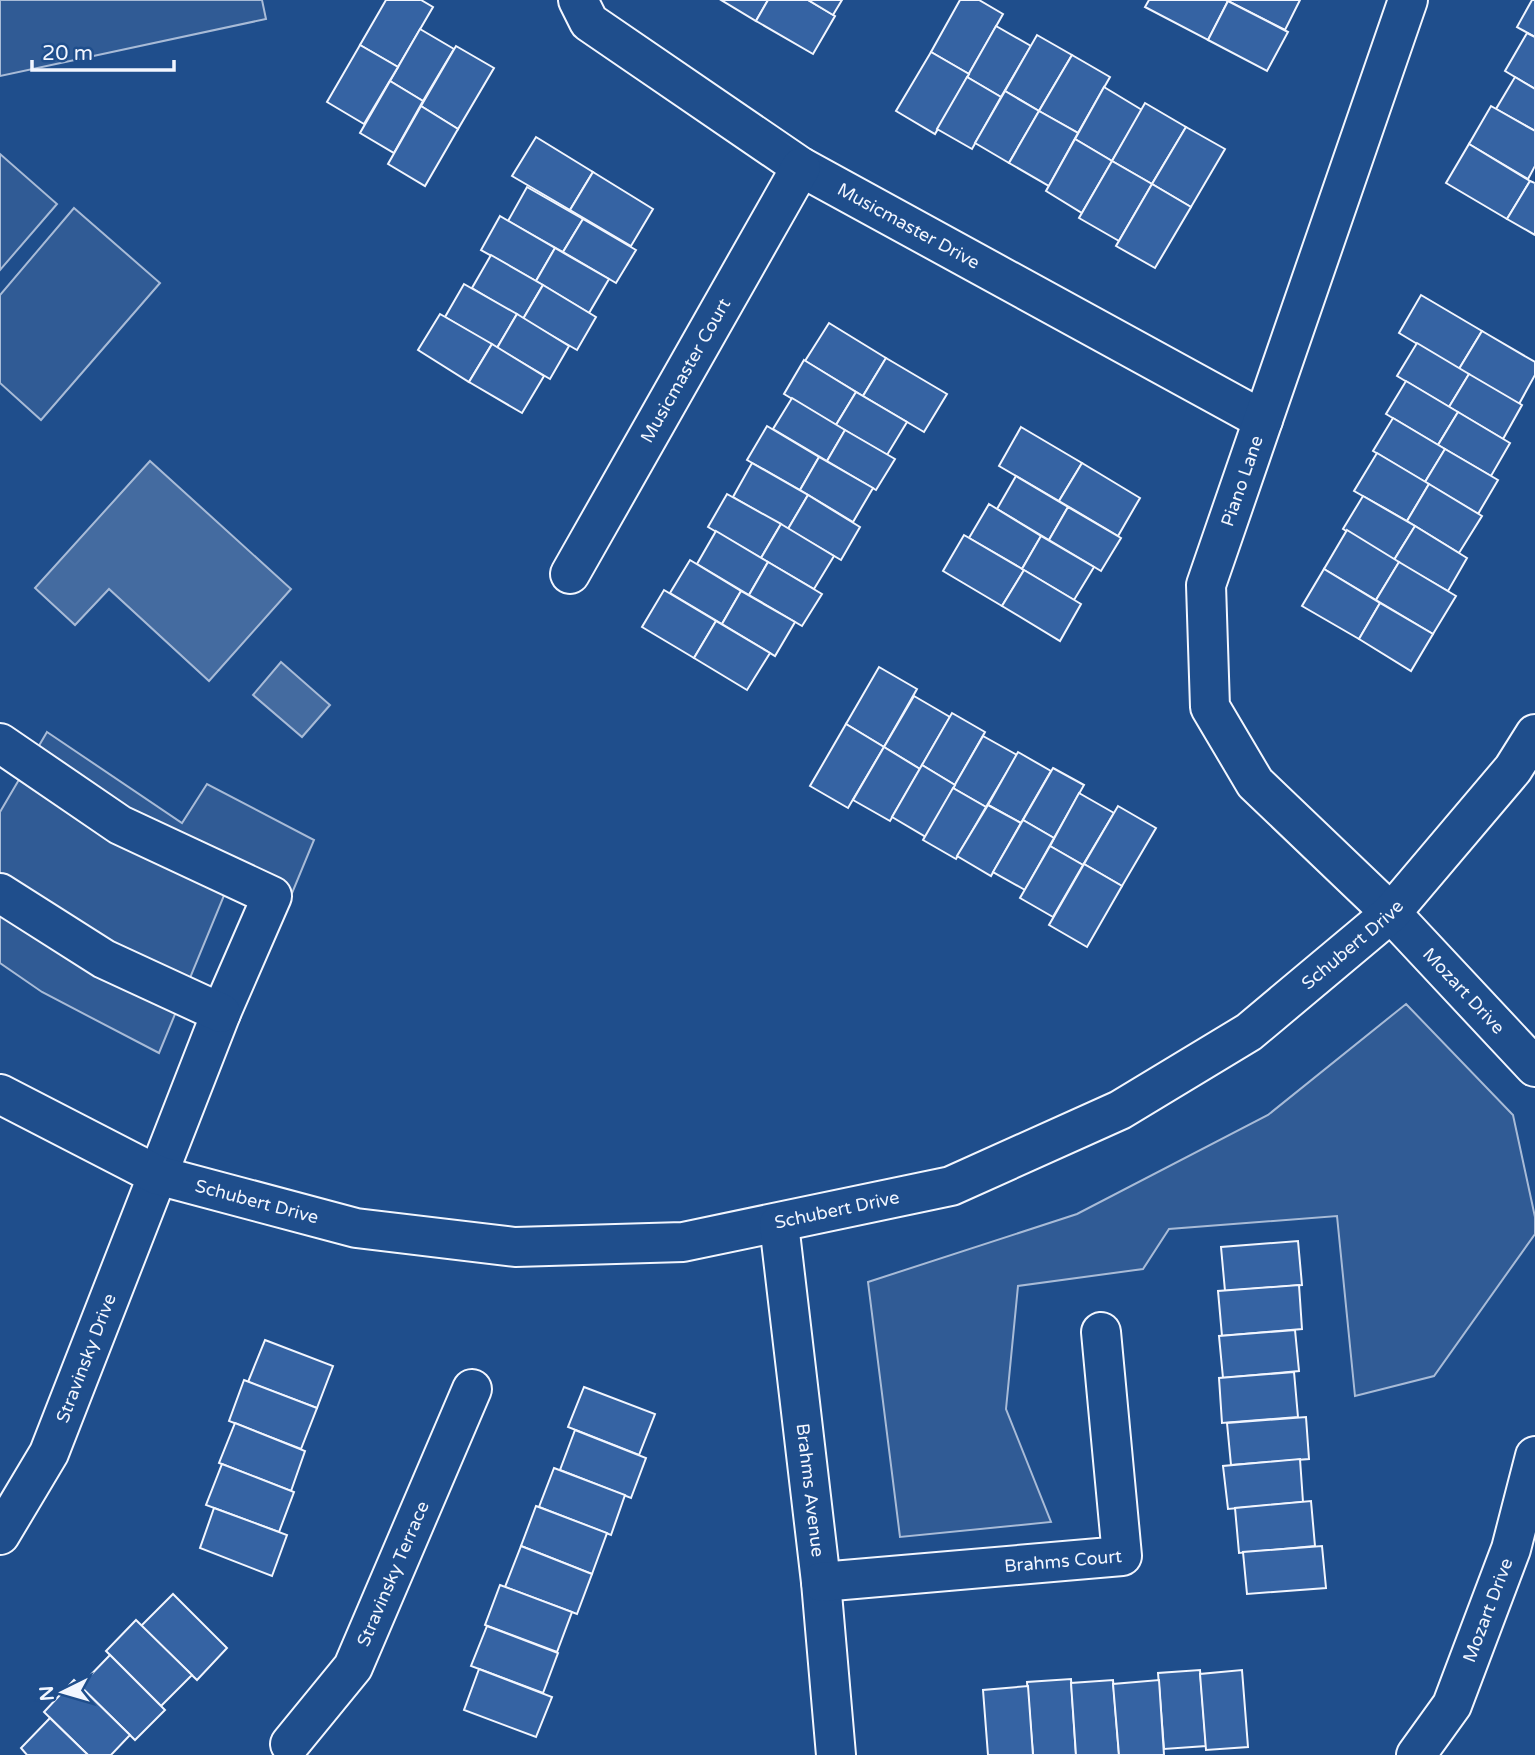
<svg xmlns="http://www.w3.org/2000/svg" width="1535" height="1755" font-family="'Varela Round',sans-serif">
<rect width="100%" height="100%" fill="#1f4e8c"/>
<g fill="#305b95" stroke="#a8bbd7" stroke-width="2">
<path d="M0,0H262L266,19L0,76Z"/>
<path d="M0,154L57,204L0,270Z"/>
<path d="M74,208L160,283L41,420L0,383V295Z"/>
<path d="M47,732L182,823L207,784L314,840L283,915L225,893L159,1053L42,992L0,963V812Z"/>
<path d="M1406,1004L1513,1115L1535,1217V1234L1434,1376L1355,1396L1337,1216L1169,1229L1143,1269L1018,1286L1006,1409L1051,1522L900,1537L868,1282L1077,1214L1268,1115Z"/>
</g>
<g fill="#446ba0" stroke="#a8bbd7" stroke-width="2">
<path d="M150,461L291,589L209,681L109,589L75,625L35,588Z"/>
<path d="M281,662L330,705L302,737L253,695Z"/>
</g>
<g fill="#3563a3" stroke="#f2f6ff" stroke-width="2">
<path d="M386,0H421L433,7L398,67L360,45Z"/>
<path d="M721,0H768L756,21Z"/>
<path d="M768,0H808L835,16L813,54L756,21Z"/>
<path d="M808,0H842L833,15Z"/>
<path d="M960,0H979L1003,14L969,74L931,52Z"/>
<path d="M1149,0H1226L1228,1L1208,40L1145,7Z"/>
<path d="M1226,0H1300L1285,30Z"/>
<path d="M1532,0H1535V37L1517,27Z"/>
<path d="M1228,1L1288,32L1267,71L1208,40Z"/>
<path d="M996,26L1031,46L1001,97L967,77Z"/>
<path d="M420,29L454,49L423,101L390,81Z"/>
<path d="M1527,33L1535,37V89L1505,71Z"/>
<path d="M1037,35L1072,55L1039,111L1005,91Z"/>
<path d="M360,45L398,67L364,124L327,102Z"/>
<path d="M456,46L494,68L458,129L421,106Z"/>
<path d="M931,52L969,74L935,134L896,111Z"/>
<path d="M1072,55L1110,77L1078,133L1039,111Z"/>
<path d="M967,77L1001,97L972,149L937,129Z"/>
<path d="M1515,77L1535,89V131L1496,109Z"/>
<path d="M390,81L423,101L394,153L360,133Z"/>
<path d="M1104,87L1142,110L1112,161L1075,139Z"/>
<path d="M1005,91L1039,111L1009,163L975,143Z"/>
<path d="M1145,103L1186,127L1152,184L1112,161Z"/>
<path d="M421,106L458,129L425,186L388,164Z"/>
<path d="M1491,106L1535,131V166L1528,179L1469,144Z"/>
<path d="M1039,111L1078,133L1049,186L1009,163Z"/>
<path d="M1186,127L1225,149L1191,207L1152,184Z"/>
<path d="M536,137L593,172L570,210L512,176Z"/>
<path d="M1075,139L1112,161L1082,213L1046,191Z"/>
<path d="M1469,144L1530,181L1507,219L1446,183Z"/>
<path d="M1112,161L1152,184L1119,241L1079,218Z"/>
<path d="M593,172L653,209L631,246L570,210Z"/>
<path d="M1530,181L1535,183V235L1507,219Z"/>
<path d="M1152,184L1191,207L1155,268L1116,246Z"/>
<path d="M527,187L583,219L563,252L508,221Z"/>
<path d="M500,216L555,248L536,281L481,250Z"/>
<path d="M583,219L636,250L616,283L563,252Z"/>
<path d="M555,248L609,279L589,313L536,281Z"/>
<path d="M491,255L543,285L523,319L472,288Z"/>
<path d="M464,284L517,314L497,348L445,317Z"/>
<path d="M543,285L596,317L577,350L523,319Z"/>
<path d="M1421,295L1482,331L1459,369L1399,333Z"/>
<path d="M440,314L492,344L469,382L418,350Z"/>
<path d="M517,314L569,346L550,379L497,348Z"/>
<path d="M829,323L886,358L863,396L805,361Z"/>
<path d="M1482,331L1535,362V375L1519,404L1459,369Z"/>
<path d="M1417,343L1469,374L1449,407L1397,376Z"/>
<path d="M492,344L544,376L522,413L469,382Z"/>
<path d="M886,358L947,394L924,432L863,396Z"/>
<path d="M804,360L856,392L836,425L784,394Z"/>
<path d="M1469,374L1522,405L1503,439L1449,407Z"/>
<path d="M1406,381L1458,412L1438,445L1386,414Z"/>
<path d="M856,392L907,422L887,455L836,425Z"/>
<path d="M792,398L845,430L827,461L773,429Z"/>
<path d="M1458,412L1510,443L1491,476L1438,445Z"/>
<path d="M1393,418L1445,449L1425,482L1373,451Z"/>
<path d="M767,426L819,457L800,490L747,460Z"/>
<path d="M1021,427L1082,463L1059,501L999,466Z"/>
<path d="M845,430L895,459L876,490L827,461Z"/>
<path d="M1445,449L1498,480L1478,514L1425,482Z"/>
<path d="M1377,453L1429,484L1407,521L1354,491Z"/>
<path d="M819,457L873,488L853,522L800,490Z"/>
<path d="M752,463L808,495L788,529L733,497Z"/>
<path d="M1082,463L1140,498L1118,536L1059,501Z"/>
<path d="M1016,476L1068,507L1049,540L997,509Z"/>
<path d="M1429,484L1482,516L1459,553L1407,521Z"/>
<path d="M727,494L781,524L761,558L708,527Z"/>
<path d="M808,495L860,527L841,560L788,529Z"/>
<path d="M1363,496L1415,526L1394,560L1343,529Z"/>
<path d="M989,504L1041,536L1022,569L969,538Z"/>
<path d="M1068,507L1121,538L1101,571L1049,540Z"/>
<path d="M781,524L834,556L814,589L761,558Z"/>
<path d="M1415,526L1467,558L1448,591L1394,560Z"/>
<path d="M1347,530L1399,562L1376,600L1324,569Z"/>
<path d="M716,531L768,562L749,595L697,564Z"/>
<path d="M964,535L1024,570L1002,606L943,571Z"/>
<path d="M1041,536L1094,567L1074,600L1022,569Z"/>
<path d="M690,560L741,591L722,624L670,593Z"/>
<path d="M768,562L822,594L802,626L749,595Z"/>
<path d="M1399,562L1456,596L1433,634L1376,600Z"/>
<path d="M1324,569L1380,603L1359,639L1302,606Z"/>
<path d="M1024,570L1081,604L1060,641L1002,606Z"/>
<path d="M664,590L716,621L694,658L642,627Z"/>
<path d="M741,591L795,622L775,656L722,624Z"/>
<path d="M1380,603L1433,634L1411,671L1359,639Z"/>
<path d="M716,621L770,653L747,690L694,658Z"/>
<path d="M879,667L917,689L884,747L846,724Z"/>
<path d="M914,696L950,717L920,769L884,747Z"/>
<path d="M952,713L985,732L955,785L922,765Z"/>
<path d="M846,724L884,747L848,808L810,786Z"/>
<path d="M983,736L1017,755L986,807L953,788Z"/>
<path d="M884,747L920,769L890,821L853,800Z"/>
<path d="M1018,752L1051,771L1021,823L988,805Z"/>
<path d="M922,765L955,785L926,837L892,817Z"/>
<path d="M1053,768L1084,785L1054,838L1023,820Z"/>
<path d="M953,788L986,807L956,859L923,840Z"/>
<path d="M1079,793L1114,813L1083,865L1050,846Z"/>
<path d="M988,805L1021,823L991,876L957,856Z"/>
<path d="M1118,806L1156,828L1122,886L1084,864Z"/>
<path d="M1023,820L1054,838L1025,890L993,872Z"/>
<path d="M1050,846L1083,865L1053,917L1020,898Z"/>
<path d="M1084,864L1122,886L1087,947L1049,925Z"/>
<path d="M1298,1241L1302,1285L1225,1291L1221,1247Z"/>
<path d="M1299,1285L1302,1329L1222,1336L1218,1291Z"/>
<path d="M1295,1330L1299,1371L1223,1378L1219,1336Z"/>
<path d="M265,1340L333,1366L317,1408L248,1382Z"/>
<path d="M1294,1372L1298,1417L1222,1423L1219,1378Z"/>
<path d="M244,1380L317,1408L301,1449L229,1421Z"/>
<path d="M584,1387L655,1414L639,1455L568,1427Z"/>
<path d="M1306,1417L1309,1459L1231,1465L1227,1423Z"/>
<path d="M235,1423L305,1451L291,1491L219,1463Z"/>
<path d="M575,1430L646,1458L631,1498L560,1470Z"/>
<path d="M1300,1459L1303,1502L1228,1509L1223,1466Z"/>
<path d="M222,1464L294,1492L279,1532L206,1505Z"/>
<path d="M554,1468L625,1495L611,1535L539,1507Z"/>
<path d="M1311,1501L1315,1546L1239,1553L1235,1508Z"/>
<path d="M536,1506L607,1533L592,1574L521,1546Z"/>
<path d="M214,1508L287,1535L272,1576L200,1548Z"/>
<path d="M521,1546L592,1574L577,1614L505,1587Z"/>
<path d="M1322,1546L1326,1588L1247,1594L1243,1552Z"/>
<path d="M500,1585L572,1612L557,1652L485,1625Z"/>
<path d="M173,1594L227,1648L197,1680L141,1626Z"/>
<path d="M136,1620L192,1675L161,1706L106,1651Z"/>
<path d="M487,1626L558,1653L543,1693L471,1666Z"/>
<path d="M110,1655L165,1710L135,1740L80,1686Z"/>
<path d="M479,1669L552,1697L536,1737L464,1710Z"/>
<path d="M1200,1670L1206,1746L1164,1749L1158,1673Z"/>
<path d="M1242,1670L1248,1747L1206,1750L1200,1674Z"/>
<path d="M1071,1679L1076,1755H1033L1027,1682Z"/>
<path d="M74,1680L130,1735L111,1755H88L44,1712Z"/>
<path d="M1113,1680L1119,1755H1076L1071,1683Z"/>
<path d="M1159,1680L1164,1755H1119L1113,1684Z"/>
<path d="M1028,1686L1033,1755H988L983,1690Z"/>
<path d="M50,1718L88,1755H27L21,1748Z"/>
</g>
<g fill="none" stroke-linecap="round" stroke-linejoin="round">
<defs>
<g id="minor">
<path id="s1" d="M578,0L589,22L801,167L1263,420"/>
<path id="s2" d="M1408,0L1206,585L1210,707L1255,783L1391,913L1535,1067"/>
<path id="s3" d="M570,574L801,167"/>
<path d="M0,743L120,825L272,896L221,1013L49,1453L0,1535"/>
<path d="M0,893L104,959L221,1013"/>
<path id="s4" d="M0,1094L157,1175L356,1228L515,1247L683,1242L951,1186L1120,1110L1249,1032L1391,913L1513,769L1535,734"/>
<path id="s5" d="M779,1224L821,1582L836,1755"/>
<path id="s6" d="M821,1582L1122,1556L1101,1332"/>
<path id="s7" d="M290,1744L353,1667L472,1389"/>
<path id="s8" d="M1416,1755L1452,1705L1511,1549L1535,1456"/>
</g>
</defs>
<use href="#minor" stroke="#f2f6ff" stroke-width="42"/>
<use href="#minor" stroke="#1f4e8c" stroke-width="38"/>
</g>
<g text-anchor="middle" stroke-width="5" stroke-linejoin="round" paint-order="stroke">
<g font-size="18" fill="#f2f6ff" stroke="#1f4e8c">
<text dy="6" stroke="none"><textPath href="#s1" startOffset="404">Musicmaster Drive</textPath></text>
<text dy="6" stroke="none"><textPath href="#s3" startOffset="234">Musicmaster Court</textPath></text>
<text transform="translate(1242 481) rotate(-71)" y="6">Piano Lane</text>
<text dy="6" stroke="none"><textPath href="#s4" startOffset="1456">Schubert Drive</textPath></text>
<text dy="6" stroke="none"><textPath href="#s2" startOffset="1124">Mozart Drive</textPath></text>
<text dy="6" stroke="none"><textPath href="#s4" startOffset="280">Schubert Drive</textPath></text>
<text dy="6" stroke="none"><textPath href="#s4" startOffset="868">Schubert Drive</textPath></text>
<text transform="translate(86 1358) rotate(-69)" y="6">Stravinsky Drive</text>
<text dy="6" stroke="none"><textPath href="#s5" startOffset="268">Brahms Avenue</textPath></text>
<text dy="6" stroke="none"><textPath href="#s6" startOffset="243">Brahms Court</textPath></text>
<text dy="6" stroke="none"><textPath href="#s7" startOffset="201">Stravinsky Terrace</textPath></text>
<text dy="6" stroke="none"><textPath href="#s8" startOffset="163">Mozart Drive</textPath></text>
</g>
</g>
<g transform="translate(63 1692) rotate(265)" stroke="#1f4e8c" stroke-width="5" paint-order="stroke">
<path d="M0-5L12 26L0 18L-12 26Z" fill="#f2f6ff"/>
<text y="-10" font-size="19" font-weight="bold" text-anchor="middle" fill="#f2f6ff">N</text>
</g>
<path d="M32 60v10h142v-10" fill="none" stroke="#f2f6ff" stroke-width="3.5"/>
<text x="42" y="60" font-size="21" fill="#f2f6ff" stroke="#1f4e8c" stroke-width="5" paint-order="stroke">20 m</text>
</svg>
